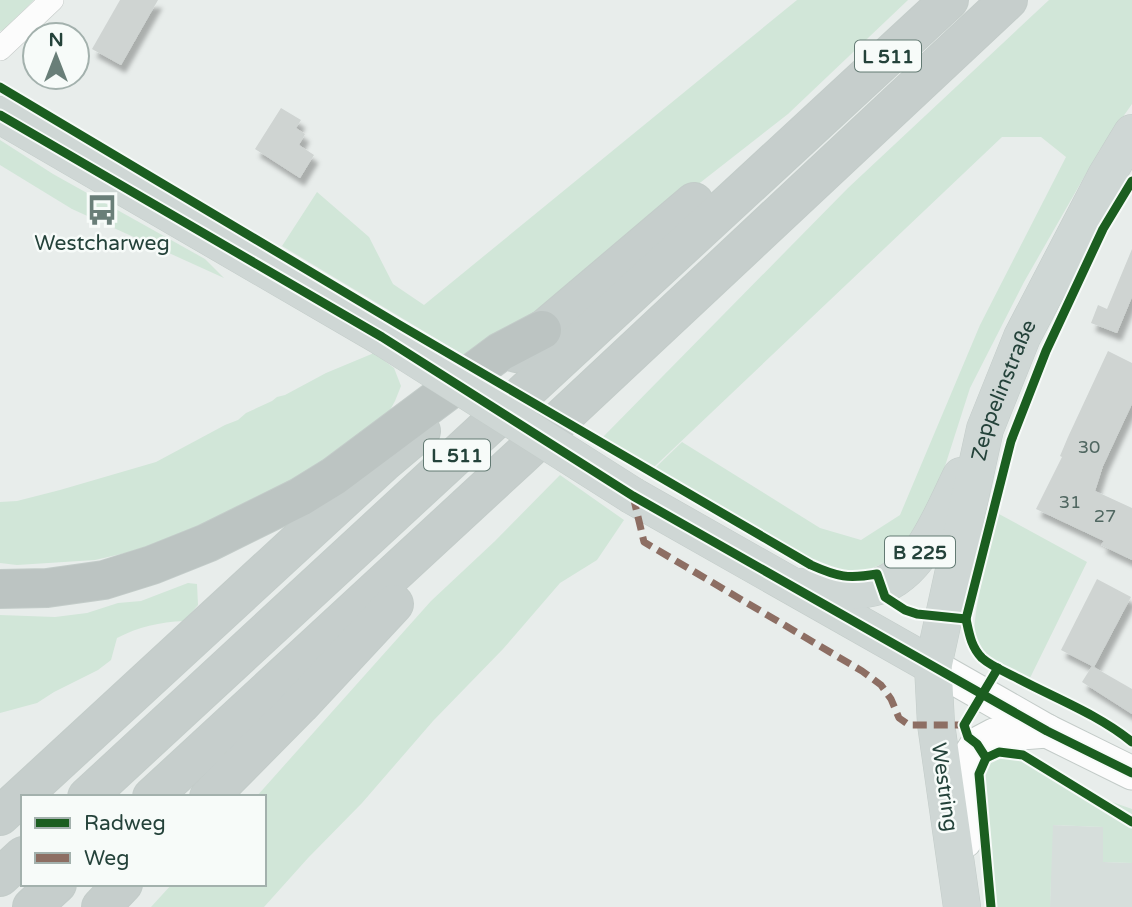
<svg xmlns="http://www.w3.org/2000/svg" width="1132" height="907" font-family="'Varela Round',sans-serif">
<defs>
<filter id="shadow"><feDropShadow dx="4.5" dy="8" stdDeviation="2" flood-color="#0004"/></filter>
</defs>
<rect width="100%" height="100%" fill="#e8edeb"/>
<path fill="#d6dedb" d="M1052,825L1103,827V862L1132,863V907H1050Z"/>
<g fill="#d1e6d8">
<path d="M0,0H34L3,30L0,31Z"/>
<path d="M797,0H908L788,114L531,315L465,356L282,246L317,192L369,237L393,284L424,305Z"/>
<path d="M1049,0H1132V104L1099,151L1024,282L970,388L938,488L918,538L893,560L864,571L818,568L654,469L682,442L820,528L861,540L900,515L980,325L1066,157L1041,137H1002L653,468L601,439L848,188Z"/>
<path d="M0,140L53,174L205,259L224,278L72,209L0,165Z"/>
<path d="M374,353L394,368L401,386L395,401L383,423L255,503L167,540L134,551L95,560L17,565L0,563V502L17,501L60,490L156,462L225,425L238,420L246,413L272,401L277,397L285,395L326,373Z"/>
<path d="M560,475L624,520L597,560L560,583L503,649L433,721L362,803L308,858L264,907H151L172,884H264V797H256L431,601L495,541Z"/>
<path d="M999,514L1087,562L1029,680C1014,672 983,660 976,643C968,623 993,539 999,514Z"/>
<path d="M188,583L197,584L198,605L184,621C160,622 138,627 117,638L111,660L98,670L54,692L37,703L0,713V615L55,617L87,613L118,603L141,601Z"/>
<path d="M1004,756H1017L1058,783L1132,809V863L1103,862V827L1053,825L1050,907H991L986,868L984,775L990,761Z"/>
</g>
<g fill="#cfd4d2" filter="url(#shadow)">
<path d="M120,0H158L121,65L92,49Z"/>
<path d="M281,108L301,120L296,128L305,134L299,145L314,155L300,178L255,149Z"/>
<path d="M1132,249V297L1117,333L1091,323L1098,305L1107,309Z"/>
<path d="M1108,351L1132,363V404L1103,466L1095,491L1132,508V560L1101,545L1104,541L1036,509L1062,457L1060,456L1068,437Z"/>
<path d="M1097,579L1131,597L1094,667L1061,650Z"/>
<path d="M1092,666L1132,689V714L1082,682Z"/>
</g>
<g fill="none" stroke-linecap="round" stroke-linejoin="round">
<defs>
<path id="minor" d="M0,49L52,0"/>
<g id="secondary">
<path d="M933,666L1047,731L1132,773"/>
<path d="M965,841V763L977,744L994,735L1047,731"/>
</g>
<g id="primary">
<path d="M0,115L382,337"/>
<path d="M633,496L933,666"/>
<path d="M798,587C824,588 854,594 879,586C921,573 943,512 961,476"/>
<path id="s1" d="M962,907L936,724L933,666L985,429L1022,337L1106,176L1132,133"/>
</g>
<g id="trunk">
<path d="M516,353L694,202"/>
<path d="M87,797L949,0"/>
<path d="M152,797L520,457L1008,0"/>
<path d="M209,797L300,705L394,604"/>
<path d="M0,816L383,463L421,431"/>
<path d="M0,877L23,856"/>
<path d="M32,907L57,884"/>
<path d="M101,907L123,884"/>
</g>
<path id="motorway" d="M0,589L47,588L104,580L152,565L207,543L300,497L334,476L500,352L542,330"/>
</defs>
<use href="#minor" stroke="#c5cac8" stroke-width="24"/>
<use href="#secondary" stroke="#c3cbc8" stroke-width="35"/>
<use href="#primary" stroke="#c3ccc9" stroke-width="38"/>
<use href="#trunk" stroke="#c3ccc9" stroke-width="40"/>
<use href="#motorway" stroke="#c3ccc9" stroke-width="40"/>
<use href="#minor" stroke="#fcfcfc" stroke-width="23"/>
<use href="#secondary" stroke="#fcfcfc" stroke-width="33"/>
<use href="#primary" stroke="#cfd7d5" stroke-width="37"/>
<use href="#trunk" stroke="#c6cecc" stroke-width="38"/>
<use href="#motorway" stroke="#bcc4c2" stroke-width="38"/>
<defs>
<path id="primary-bridge" d="M382,337L633,496"/>
</defs>
<use href="#primary-bridge" stroke="#c3ccc9" stroke-width="38" stroke-linecap="butt"/>
<use href="#primary-bridge" stroke="#cfd7d5" stroke-width="37"/>
<path stroke="#8d6e63" stroke-width="7" stroke-dasharray="14 7" stroke-linecap="butt" d="M633,496L644,542L862,671L881,685L891,699L899,718L909,725H964"/>
<defs>
<g id="cycleway">
<path d="M0,87L398,324L811,565C838,577 848,579 877,574L885,597L905,610L917,614L966,619"/>
<path d="M0,115L382,337L633,496L1047,731L1132,773"/>
<path d="M1132,181L1103,229L1046,351L1011,441L966,619C969,633 971,647 982,658C992,667 1008,673 1019,679C1057,699 1099,715 1132,742"/>
<path d="M986,758L999,752L1023,755L1132,822"/>
<path d="M991,907L979,774L986,758L977,744L968,737L964,725L998,668"/>
</g>
</defs>
<use href="#cycleway" stroke="#f7fbf9" stroke-width="13"/>
<use href="#cycleway" stroke="#1b5e20" stroke-width="9"/>
</g>
<defs>
<symbol id="bus-bare" viewBox="-9 -9 18 18"><path d="M-5-6H5V4H4V6H2V4H-2V6H-4V4H-5ZM-3.5-4V0h7V-4ZM-3.5 1.2v1.5H-2V1.2ZM2 1.2v1.5H3.5V1.2Z" fill="#697e78" stroke="#f7fbf9" stroke-width="2.5" paint-order="stroke"/></symbol>
</defs>
<g fill-rule="evenodd">
<use href="#bus-bare" x="80" y="188" width="44" height="44"/>
</g>
<g text-anchor="middle" stroke-width="5" stroke-linejoin="round" paint-order="stroke">
<g font-size="18" fill="#506761">
<text x="1089" y="453">30</text>
<text x="1070" y="508">31</text>
<text x="1105" y="522">27</text>
</g>
<g fill="#f7fbf9" stroke="#637a73" stroke-width="2">
<rect x="855" y="40.5" width="66" height="31" rx="5"/>
<rect x="424" y="439.5" width="66" height="31" rx="5"/>
<rect x="885" y="536.5" width="70" height="31" rx="5"/>
</g>
<g font-size="19" font-weight="bold" fill="#24423a">
<text x="888" y="63">L 511</text>
<text x="457" y="462">L 511</text>
<text x="920" y="559">B 225</text>
</g>
<g font-size="21" fill="#24423a" stroke="#f7fbf9">
<text x="102" y="250">Westcharweg</text>
</g>
<g font-size="21" fill="#24423a" stroke="#f7fbf9">
<text dy="7" stroke="none"><textPath href="#s1" startOffset="528">Zeppelinstraße</textPath></text>
<text transform="translate(945 787) rotate(82)" y="7">Westring</text>
</g>
</g>
<rect x="21" y="795" width="245" height="91" fill="#f7fbf9" stroke="#a3b1ad" stroke-width="2"/>
<rect x="35" y="818" width="35" height="10" fill="#1b5e20" stroke="#a3b1ad" stroke-width="2"/>
<text x="84" y="830" font-size="21" fill="#24423a">Radweg</text>
<rect x="35" y="853" width="35" height="10" fill="#8d6e63" stroke="#a3b1ad" stroke-width="2"/>
<text x="84" y="865" font-size="21" fill="#24423a">Weg</text>
<g transform="translate(56 56)"><circle r="33" fill="#f7fbf9" stroke="#a3b1ad" stroke-width="2"/>
<path d="M0-5L12 26L0 18L-12 26Z" fill="#697e78"/>
<text y="-10" font-size="19" font-weight="bold" text-anchor="middle" fill="#24423a">N</text>
</g>
</svg>
